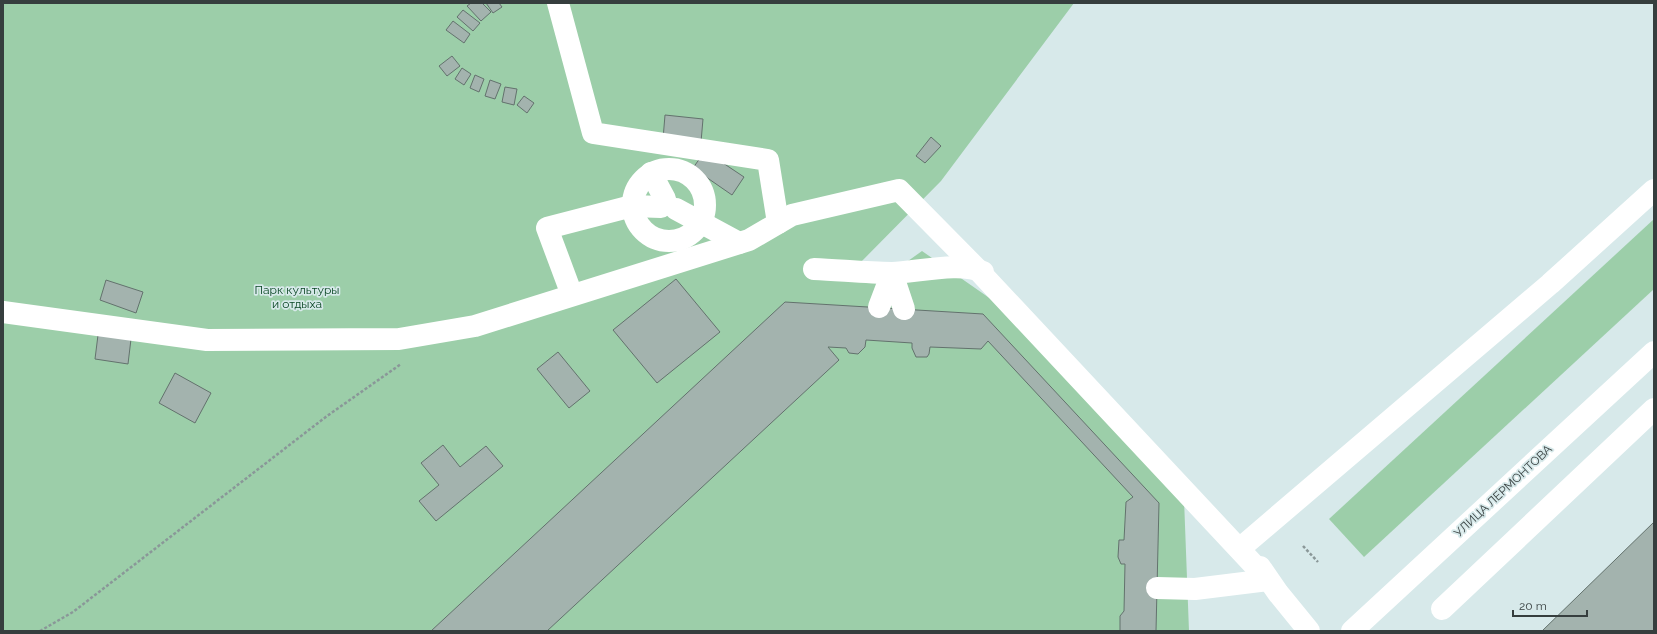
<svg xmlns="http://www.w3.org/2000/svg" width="1657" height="634" font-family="Raleway,sans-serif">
<rect width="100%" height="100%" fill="#d7e9ea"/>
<g fill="#9ccea9">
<path d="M3,3H1074L941,181L859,264L901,266L922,251L1008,311L1184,499L1189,631H3Z"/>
<path d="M1654,219V289L1364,557L1329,519Z"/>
</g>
<g fill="#a3b3ae" stroke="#63726d">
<path d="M471,3H482L491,12L481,21L467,6Z"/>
<path d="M486,3H499L502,7L493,13Z"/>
<path d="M463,10L480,23L473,31L457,17Z"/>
<path d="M453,21L470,34L464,43L446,30Z"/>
<path d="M452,56L460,66L447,76L439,66Z"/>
<path d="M462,68L471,74L464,85L455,79Z"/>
<path d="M475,75L484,79L479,92L470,88Z"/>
<path d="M490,80L501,84L495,99L485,96Z"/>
<path d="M505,87L517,89L514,105L502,102Z"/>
<path d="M524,96L534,103L527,113L517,105Z"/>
<path d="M665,115L703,119L701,142L663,139Z"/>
<path d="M931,137L941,146L925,163L916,156Z"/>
<path d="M705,151L744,177L732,195L693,168Z"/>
<path d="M676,279L720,332L657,383L613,330Z"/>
<path d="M106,280L143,292L136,313L100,300Z"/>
<path d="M785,302L983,314L1159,503L1156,631H1120V616L1124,611L1125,564H1121L1118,557L1119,540H1124L1126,502L1133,497L988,341L981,349L930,347L929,354L927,357H916L912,348V343L866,340L865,347L858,354L849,353L846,348L828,347L839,360L547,631H431Z"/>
<path d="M98,335L131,339L128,364L95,359Z"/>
<path d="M558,352L590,391L569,408L537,369Z"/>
<path d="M175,373L211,393L195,423L159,403Z"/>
<path d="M443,445L460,467L486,446L503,466L436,521L419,501L439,485L421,463Z"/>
<path d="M1654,522V631H1542Z"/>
</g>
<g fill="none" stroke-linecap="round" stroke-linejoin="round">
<g stroke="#8a9798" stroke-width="2.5" stroke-dasharray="3 2" stroke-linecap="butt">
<path d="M1303,546L1318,562"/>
<path d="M40,631L73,612L327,416L401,364"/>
</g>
<g stroke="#fff" stroke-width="22">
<path d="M558,3L593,133L768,160L778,223"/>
<circle cx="669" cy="205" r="36"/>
<path d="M651,173L665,199"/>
<path d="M676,209L739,243"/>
<path d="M814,269C840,270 866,273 892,273C917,272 962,261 983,272"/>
<path d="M892,273L904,309"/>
<path d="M572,295L547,228L632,206L661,207"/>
<path d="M879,307L892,273"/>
<path d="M3,312L207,340L399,339L475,326L749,240L792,215L899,190L977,269L1268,580"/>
<path d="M1244,545L1550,284L1654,190"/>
<path d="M1260,567L1278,593L1309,631"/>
<path d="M1157,588L1195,589L1268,580"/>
<path d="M1442,609L1654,409"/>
</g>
<path stroke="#fff" stroke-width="22" d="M1352,631L1654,352"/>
</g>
<g text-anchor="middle" stroke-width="3.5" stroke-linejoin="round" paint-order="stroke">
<g font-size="12" fill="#084522" stroke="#d7e9ea">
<text x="297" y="294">Парк культуры<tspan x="297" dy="14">и отдыха</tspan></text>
</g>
<g font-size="12" fill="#363e3e" stroke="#d7e9ea">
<text transform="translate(1503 491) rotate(-43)" y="4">УЛИЦА ЛЕРМОНТОВА</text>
</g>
</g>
<rect width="1657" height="634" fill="none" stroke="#363e3e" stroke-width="8"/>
<path d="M1513 610v6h74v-6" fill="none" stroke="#363e3e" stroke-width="2"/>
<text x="1519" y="610" font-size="12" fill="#363e3e" stroke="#d7e9ea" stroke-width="3" paint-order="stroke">20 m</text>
</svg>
